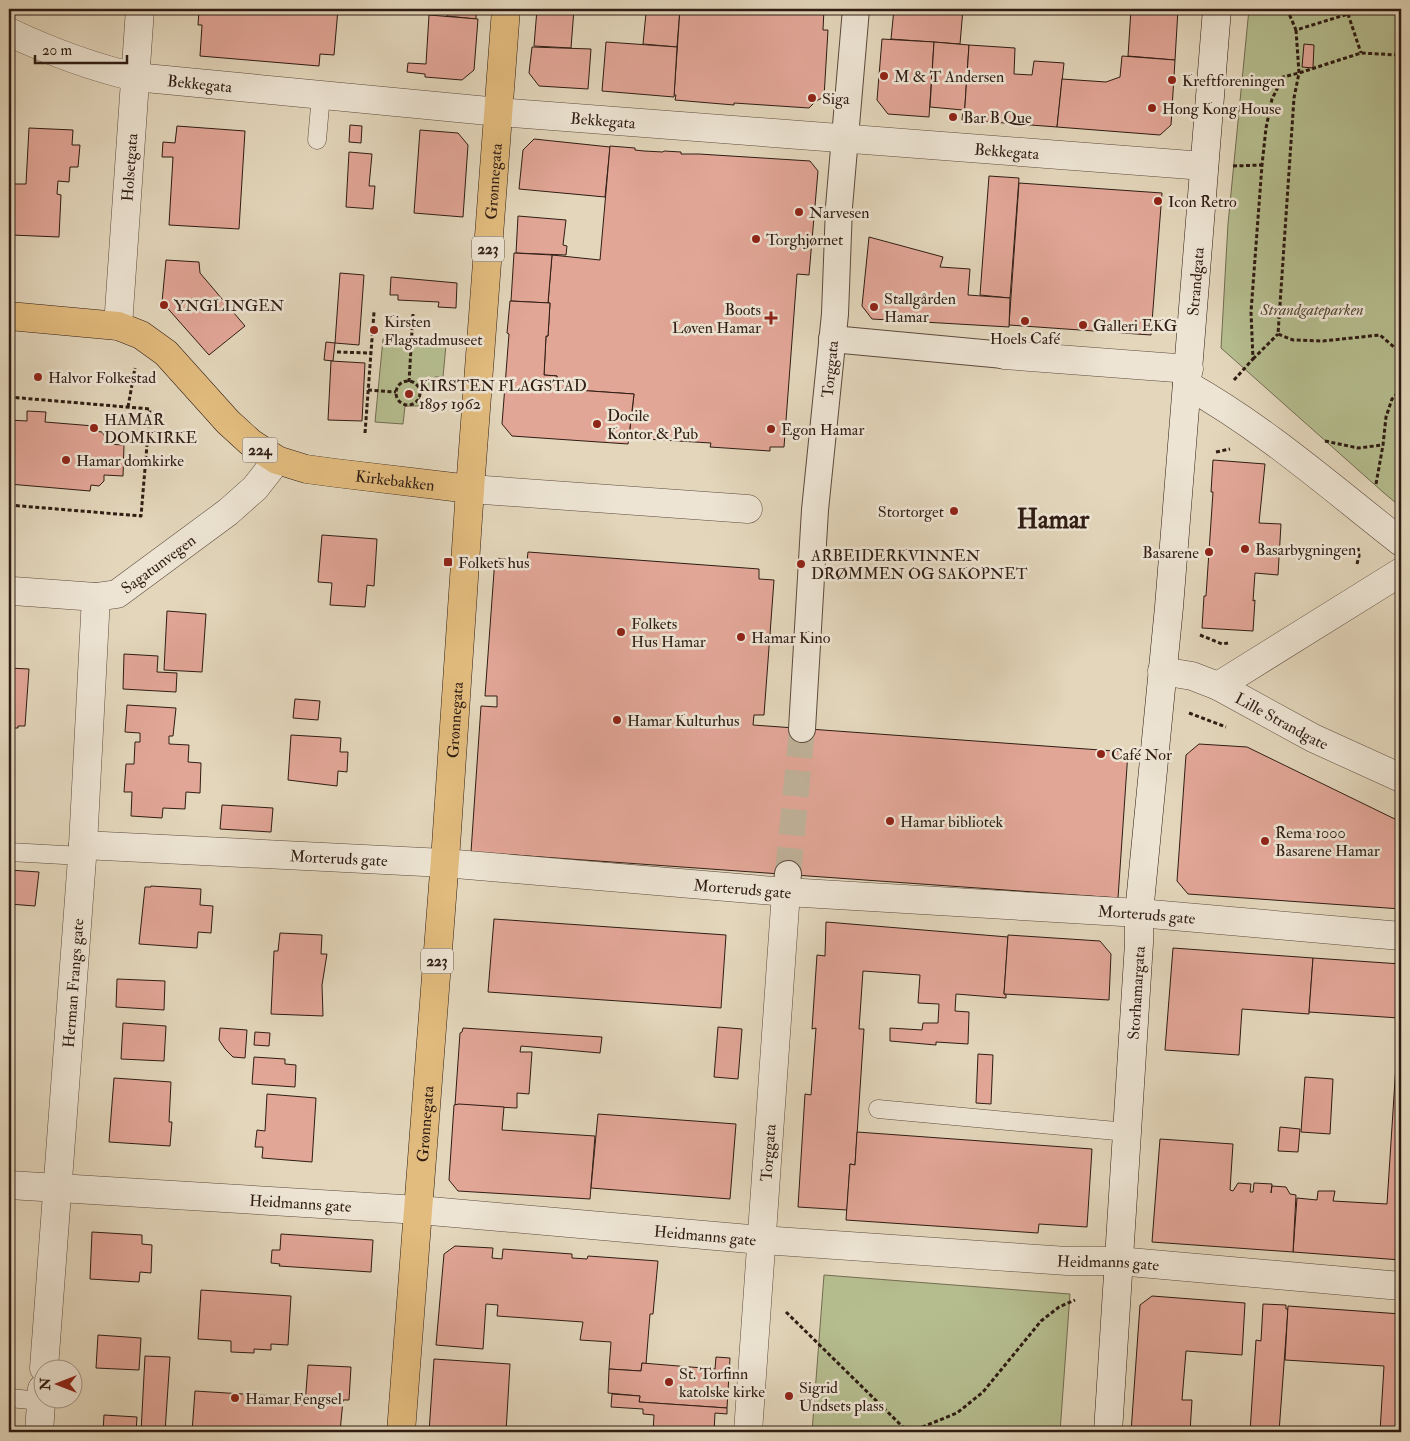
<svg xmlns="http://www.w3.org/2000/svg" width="1410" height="1441" font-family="'IM FELL Double Pica',serif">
<rect width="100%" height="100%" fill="#e3d6bb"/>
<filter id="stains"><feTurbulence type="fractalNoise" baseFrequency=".004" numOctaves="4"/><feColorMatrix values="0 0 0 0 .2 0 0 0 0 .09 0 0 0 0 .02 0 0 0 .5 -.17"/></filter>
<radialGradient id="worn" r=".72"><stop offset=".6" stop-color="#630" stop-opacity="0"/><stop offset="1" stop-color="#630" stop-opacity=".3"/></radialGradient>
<g fill="#b5bd8f" stroke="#726c51">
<path d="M1249,9H1401V507L1384,493L1221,348L1228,224Z"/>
<path d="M383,339L446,345L443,377H435L434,392L420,391L419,406H405L403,424L375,422Z"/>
<path d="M824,1275L1070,1294L1060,1432H812Z"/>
</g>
<g fill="#e2a697" stroke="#2f1c13">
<path d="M184,9H338L334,55L320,54L319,66L200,56L202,25H198L199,10Z"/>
<path d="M448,9H476V19L447,16Z"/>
<path d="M537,9H574L571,48L534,46Z"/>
<path d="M595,9H680L677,47L643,44L646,13Z"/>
<path d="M680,9H824L823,30H828L824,97L816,101L809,108L734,103V105L675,100L676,95H674Z"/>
<path d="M894,9H963L960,44L891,39Z"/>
<path d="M1047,9H1131V14Z"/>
<path d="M1131,9H1178L1175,60L1128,56Z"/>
<path d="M429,15L478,19L474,70L462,80L425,77V74L407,72L408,63L426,64Z"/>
<path d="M882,39L934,42L929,117L888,114L877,100Z"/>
<path d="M606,42L677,47L674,97L602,91Z"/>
<path d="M934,42L969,45L964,120H962L963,110L930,107Z"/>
<path d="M1304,44L1314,45L1313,68L1302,67Z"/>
<path d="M969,45L1015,48L1014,74L1032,75L1034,61L1064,63L1057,127L964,120Z"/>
<path d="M532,47L591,49L588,89L539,86L529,73Z"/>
<path d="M1122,56L1175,60L1171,125L1160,135L1057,127L1062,79L1106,82L1120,77Z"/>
<path d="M350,125L362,126L361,143L349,142Z"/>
<path d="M177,126L245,131L239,229L169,225L173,157H162L163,142L175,143Z"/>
<path d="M29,128L73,130L72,145H80L78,167H70L69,182L58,181L57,194L61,195L59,237L11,235L14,184H26Z"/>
<path d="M420,130L458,133L468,145L463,217L414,213Z"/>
<path d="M534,139L610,147L605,197L519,189L523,150Z"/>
<path d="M610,146L635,148V150L644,151L663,152L664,151L681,152V154H699L810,161L818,171L809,275L797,274L784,447H770V451L710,447L711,443L629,438L634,394L561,389L556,385L557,376L544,375L546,336H548L550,303H548L552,255L600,260Z"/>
<path d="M349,152L372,154L369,186H375L373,209L346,207Z"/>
<path d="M989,176L1019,178L1010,298L980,295Z"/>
<path d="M1019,183L1162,193L1151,335L1009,325Z"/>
<path d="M518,216L566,220L563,245L567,246L566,255L516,253Z"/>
<path d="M869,237L943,257L940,267L970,269L968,295L1010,298L1009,327L872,319L862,306Z"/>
<path d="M514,253L552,255L548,303L511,301Z"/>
<path d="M166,260L199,262L200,273L245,326L209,355L162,302Z"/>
<path d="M340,273L364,275L359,345L335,343Z"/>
<path d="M391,277L457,283L456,308L438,307L439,302L398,300V295H390Z"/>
<path d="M510,301L550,303L548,336H546L544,375L557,376L556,385L561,389L634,394L628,444L512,436L502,424L509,334L507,333Z"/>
<path d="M326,342L335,343L333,361L324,360Z"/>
<path d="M331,361L365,363L362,421L328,420Z"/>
<path d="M27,411L46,412L45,422L94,426V431L102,432L106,438V444L124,445L123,476L104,475V481L99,486L91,485L90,491L9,484V420L27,421Z"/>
<path d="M1213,460L1265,464L1259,523L1281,524L1278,575L1255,573L1253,601L1255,600L1253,631L1202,628L1204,596H1206L1213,492H1211Z"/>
<path d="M322,535L377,539L374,586L367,585L365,607L330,605L332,583L318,582Z"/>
<path d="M528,552L759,569V579L774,580L764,715H754L753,725L1128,752L1118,898L471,852L481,706L497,707V696H485L495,558L527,561Z"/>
<path d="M167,611L206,614L202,672L164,670Z"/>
<path d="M124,654L158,656L157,672L177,673L176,692L123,689Z"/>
<path d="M9,668L29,669L25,726H18V728H9Z"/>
<path d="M295,699L320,701L318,720L293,718Z"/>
<path d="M127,705L176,708L173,736H169V744L189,745L188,762L201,763L200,793L186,792L185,809L163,808L162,818L131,816L132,792H124L126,764H134L135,742H140V733L125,732Z"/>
<path d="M291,735L341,738L340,752H348L347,772L338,771L337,786L288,780Z"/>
<path d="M1199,744L1247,747L1401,822V909L1188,894L1177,881L1186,755Z"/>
<path d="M222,805L273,808L271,832L220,829Z"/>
<path d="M9,870L39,872L35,906L9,904Z"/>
<path d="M151,886L201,889L200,905L213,906L211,933L198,932L197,948L139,944L145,887H151Z"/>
<path d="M494,919L726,935L721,1008L488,992Z"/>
<path d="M826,922L1008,937L1004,994H1006V998L956,994L955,1011L969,1012L968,1044L936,1042V1045L890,1041V1028L922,1030L923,1023H938L939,1004L918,1003L920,975L863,971L859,1029H864L855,1165L850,1164L847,1210L798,1207L805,1094L811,1095L816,1028L812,1029L817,955L825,956Z"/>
<path d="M280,933L322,935L321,954H327L322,985L323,1016L271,1014L274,951H278Z"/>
<path d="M1008,935L1100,941L1111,954L1109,1000L1004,994Z"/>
<path d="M1173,948L1313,958L1309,1014L1242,1009L1239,1055L1165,1050Z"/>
<path d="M1313,958L1401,964V1260L1293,1252L1297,1198L1317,1200L1318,1191H1335L1333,1201L1387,1204L1399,1018L1309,1012Z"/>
<path d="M117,979L165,981L164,1010L116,1007Z"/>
<path d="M123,1023L166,1026L164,1061L121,1059Z"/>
<path d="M718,1027L742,1029L738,1079L714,1077Z"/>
<path d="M220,1028L247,1030L245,1058L233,1057L225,1049L219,1040Z"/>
<path d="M463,1028L602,1037L600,1053L521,1046L520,1052H532L529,1094L517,1093V1108L455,1105L460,1033L462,1032Z"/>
<path d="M255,1032L270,1033L269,1046L254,1045Z"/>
<path d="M978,1054L993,1055L991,1104L976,1103Z"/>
<path d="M254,1057L285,1059V1064L296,1065L295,1087L252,1084Z"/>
<path d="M1305,1077L1333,1079L1330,1134L1301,1132Z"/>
<path d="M114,1078L171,1082L169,1122H172L170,1146L109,1142Z"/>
<path d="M267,1094L316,1098L312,1162L262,1158L263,1147H255L257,1130L265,1131Z"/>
<path d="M459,1104L504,1107L502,1130L595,1136L590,1199L458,1191L449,1180L454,1105Z"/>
<path d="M598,1114L736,1124L730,1199L591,1188Z"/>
<path d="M1280,1127L1300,1129L1298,1152L1278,1151Z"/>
<path d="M857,1132L1092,1149L1087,1227L1039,1224L1038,1233L846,1220L850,1164L855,1165Z"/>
<path d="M1160,1139L1233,1144L1230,1190L1233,1191L1238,1183L1251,1184L1250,1192H1253L1254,1183L1272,1184L1271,1193L1272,1186L1286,1187L1290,1194L1296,1195L1293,1252L1152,1242Z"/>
<path d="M92,1232L142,1235V1244L152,1245L151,1273L140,1272L139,1282L90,1279Z"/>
<path d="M281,1234L373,1240L371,1272L279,1266L280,1264L271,1263L272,1250H280Z"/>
<path d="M455,1246L493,1248L492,1258L502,1259L503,1249L572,1254V1258L587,1259L588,1256L658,1261L653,1314H650L646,1364L642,1363L641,1371L609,1369L611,1342L580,1340L583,1322L497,1316L498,1305L486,1304L483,1349L436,1345L444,1254Z"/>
<path d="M201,1290L291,1296L288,1345L271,1344V1350L254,1349V1353L231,1352V1341L198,1339Z"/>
<path d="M1152,1296L1245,1303L1242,1355L1186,1351L1182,1400H1192L1190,1432H1131L1140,1305Z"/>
<path d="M1263,1304L1286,1305V1309H1288L1279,1432H1250L1256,1340L1261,1341Z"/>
<path d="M1288,1306L1401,1314V1432H1380L1384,1366L1285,1360Z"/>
<path d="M98,1335L141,1338L139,1370L96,1368Z"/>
<path d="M145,1356L170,1357L165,1432H141Z"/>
<path d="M716,1357L730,1358L727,1408L639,1402L640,1396L608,1393L609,1369L641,1371L642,1363L715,1369Z"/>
<path d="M434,1359L510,1364L506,1432H429Z"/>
<path d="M308,1365L351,1367L349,1400H343L340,1432H192L195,1391L275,1396V1403L305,1405Z"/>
<path d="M612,1394L640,1396L639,1402L727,1408V1414L715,1413L714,1432H653L654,1415L643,1414V1409L611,1407Z"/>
<path d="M104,1415L137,1417L136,1432H103Z"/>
</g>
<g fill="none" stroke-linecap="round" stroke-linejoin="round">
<path stroke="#bfb199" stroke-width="26" stroke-dasharray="26 13" stroke-linecap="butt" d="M788,874L802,729"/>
<defs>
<g id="service">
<path d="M317,140L321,95"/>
<path d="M9,852L82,856"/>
<path d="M878,1109L1127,1132"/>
<path d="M9,1398L42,1401"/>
</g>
<g id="pedestrian">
<path d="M832,339L1004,355"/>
<path id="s1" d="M802,729L815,510L835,314L839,207L856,9"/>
<path d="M786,892L788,874"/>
</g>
<g id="minor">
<path id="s2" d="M9,32C49,51 92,67 135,77L499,112L1204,166"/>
<path id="s3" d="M118,326L140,9"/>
<path d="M1004,355L1189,369"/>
<path d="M470,489L748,509"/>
<path id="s4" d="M9,593L13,591L96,597L117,594L228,512L255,488L277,460"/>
<path id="s5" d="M1162,671L1192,676L1218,686L1313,738L1401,778"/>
<path id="s6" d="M83,845L444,863L786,892L1139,913L1401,936"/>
<path id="s7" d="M9,1185L419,1210L761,1240L1067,1261H1118L1401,1286"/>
<path id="s8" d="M44,1368L83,845L96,597"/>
<path d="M39,1432L42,1389"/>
<path id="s9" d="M748,1432L786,892"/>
</g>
<g id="tertiary">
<path d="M1187,385C1264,428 1332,488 1401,542"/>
<path d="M1218,686L1401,572"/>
</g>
<g id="secondary">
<path id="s10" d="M1108,1432L1139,943V913L1169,607L1217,9"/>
</g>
<g id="primary">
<path id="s11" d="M9,316L118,326L141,335L166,353L228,422L251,443L277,460L306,469L336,473L470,489"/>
<path id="s12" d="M401,1432L446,846L470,489L506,9"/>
</g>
</defs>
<use href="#service" stroke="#5c4a3d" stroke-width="19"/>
<use href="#pedestrian" stroke="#5c4a3d" stroke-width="28"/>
<use href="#minor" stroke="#5c4a3d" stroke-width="29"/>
<use href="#tertiary" stroke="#5c4a3d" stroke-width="29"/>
<use href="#secondary" stroke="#2f1c13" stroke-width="29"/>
<use href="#primary" stroke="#2f1c13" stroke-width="29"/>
<g stroke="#2f1c13" stroke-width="3" stroke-dasharray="4 2.5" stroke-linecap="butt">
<path d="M1287,9L1296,30L1348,14L1360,9"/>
<path d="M1348,14L1361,53"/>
<path d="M1296,30L1299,73L1294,98L1278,334L1293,340L1323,341L1380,335L1401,353"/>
<path d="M1233,166L1262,165"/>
<path d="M337,352L371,353"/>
<path d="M1253,359L1278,334"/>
<path d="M1234,380L1253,359L1251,312L1262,165L1266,128L1272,99L1283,77L1299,73L1361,53L1397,55L1401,57"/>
<circle cx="408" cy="393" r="12"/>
<path d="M409,382L413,314"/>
<path d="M368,390L396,392"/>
<path d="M9,397L150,409L141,516L9,505"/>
<path d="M128,407L135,368"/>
<path d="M365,433L374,312"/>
<path d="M1325,441L1358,448L1383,445"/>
<path d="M1216,452L1230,449"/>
<path d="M1376,484L1383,445L1386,417L1392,399L1401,390"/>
<path d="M1357,564L1359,556L1358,548"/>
<path d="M1200,635L1222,644L1228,643"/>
<path d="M1189,713L1226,727"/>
<path d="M786,1312L908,1432"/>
<path d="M910,1432L957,1413L983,1392L1041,1321L1059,1307L1075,1300"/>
</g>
<use href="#service" stroke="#ede4d3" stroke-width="18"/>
<use href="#pedestrian" stroke="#ede4d3" stroke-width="26"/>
<use href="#minor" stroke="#ede4d3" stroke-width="28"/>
<use href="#tertiary" stroke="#ede4d3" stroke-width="28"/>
<use href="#secondary" stroke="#ede4d3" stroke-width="28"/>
<use href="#primary" stroke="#e2bb7e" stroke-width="28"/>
</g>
<g fill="#8f2418" stroke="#ede4d3" stroke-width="2">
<circle cx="884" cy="76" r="5"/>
<circle cx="1172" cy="80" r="5"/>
<circle cx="812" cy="98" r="5"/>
<circle cx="1152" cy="108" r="5"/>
<circle cx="953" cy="117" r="5"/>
<circle cx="1158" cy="201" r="5"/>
<circle cx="799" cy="212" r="5"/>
<circle cx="756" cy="239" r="5"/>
<circle cx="164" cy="305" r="5"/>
<circle cx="874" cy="307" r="5"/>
<path d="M768.5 310.5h5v5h5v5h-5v5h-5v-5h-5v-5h5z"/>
<circle cx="1025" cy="321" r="5"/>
<circle cx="1083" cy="325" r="5"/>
<circle cx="374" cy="330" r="5"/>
<circle cx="38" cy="377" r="5"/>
<circle cx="409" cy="394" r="5"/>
<circle cx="597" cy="424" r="5"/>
<circle cx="94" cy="428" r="5"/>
<circle cx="771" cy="429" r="5"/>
<circle cx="66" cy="460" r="5"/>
<circle cx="954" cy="511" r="5"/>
<circle cx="1245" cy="549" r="5"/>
<circle cx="1209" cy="552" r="5"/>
<rect x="443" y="557" width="10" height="10" rx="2.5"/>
<circle cx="801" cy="564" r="5"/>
<circle cx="621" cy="632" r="5"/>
<circle cx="741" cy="637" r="5"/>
<circle cx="617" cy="720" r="5"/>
<circle cx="1101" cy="754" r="5"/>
<circle cx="890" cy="821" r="5"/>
<circle cx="1265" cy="841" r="5"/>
<circle cx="669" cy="1382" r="5"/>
<circle cx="789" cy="1396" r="5"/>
<circle cx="235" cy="1398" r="5"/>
</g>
<g text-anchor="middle" stroke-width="5" stroke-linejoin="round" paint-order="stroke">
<g fill="#ede4d3" stroke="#68584d" stroke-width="1">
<rect x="472" y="236.5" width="32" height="25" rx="4"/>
<rect x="242.5" y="437.5" width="35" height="25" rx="4"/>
<rect x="421" y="948.5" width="32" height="25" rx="4"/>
</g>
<g font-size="15" font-weight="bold" fill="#2f1c13">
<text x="488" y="254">223</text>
<text x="260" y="455">224</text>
<text x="437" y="966">223</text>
</g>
<g font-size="16" fill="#2f1c13" stroke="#ede4d3" text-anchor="start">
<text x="894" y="82">M &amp; T Andersen</text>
<text x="1182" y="86">Kreftforeningen</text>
<text x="822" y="104">Siga</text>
<text x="1162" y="114">Hong Kong House</text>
<text x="963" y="123">Bar B Que</text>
<text x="1168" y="207">Icon Retro</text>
<text x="809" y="218">Narvesen</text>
<text x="766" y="245">Torghjørnet</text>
<text x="884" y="304">Stallgården<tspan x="884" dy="18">Hamar</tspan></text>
<text x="174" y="311">YNGLINGEN</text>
<text x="761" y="315" text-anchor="end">Boots<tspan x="761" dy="18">Løven Hamar</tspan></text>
<text x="384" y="327">Kirsten<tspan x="384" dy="18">Flagstadmuseet</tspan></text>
<text x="1093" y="331">Galleri EKG</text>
<text x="1025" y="344" text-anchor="middle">Hoels Café</text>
<text x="48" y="383">Halvor Folkestad</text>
<text x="419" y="391">KIRSTEN FLAGSTAD<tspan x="419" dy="18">1895 1962</tspan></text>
<text x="607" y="421">Docile<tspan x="607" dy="18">Kontor &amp; Pub</tspan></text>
<text x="104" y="425">HAMAR<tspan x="104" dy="18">DOMKIRKE</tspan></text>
<text x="781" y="435">Egon Hamar</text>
<text x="76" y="466">Hamar domkirke</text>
<text x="944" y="517" text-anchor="end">Stortorget</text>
<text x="1255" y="555">Basarbygningen</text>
<text x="1199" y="558" text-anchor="end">Basarene</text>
<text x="811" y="561">ARBEIDERKVINNEN<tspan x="811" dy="18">DRØMMEN OG SAKOPNET</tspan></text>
<text x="458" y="568">Folkets hus</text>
<text x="631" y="629">Folkets<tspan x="631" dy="18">Hus Hamar</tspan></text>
<text x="751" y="643">Hamar Kino</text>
<text x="627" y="726">Hamar Kulturhus</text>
<text x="1111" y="760">Café Nor</text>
<text x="900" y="827">Hamar bibliotek</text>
<text x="1275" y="838">Rema 1000<tspan x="1275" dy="18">Basarene Hamar</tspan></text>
<text x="679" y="1379">St. Torfinn<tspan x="679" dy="18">katolske kirke</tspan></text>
<text x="799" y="1393">Sigrid<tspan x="799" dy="18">Undsets plass</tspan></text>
<text x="245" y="1404">Hamar Fengsel</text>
</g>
<g font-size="16" fill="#2f1c13" stroke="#ede4d3">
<text dy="6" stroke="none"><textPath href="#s2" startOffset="199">Bekkegata</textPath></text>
<text dy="6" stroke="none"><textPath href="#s2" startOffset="604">Bekkegata</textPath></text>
<text dy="6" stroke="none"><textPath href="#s2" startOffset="1009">Bekkegata</textPath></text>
<text dy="6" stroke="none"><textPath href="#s3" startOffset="159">Holsetgata</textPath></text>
<text dy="6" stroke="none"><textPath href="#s12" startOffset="1254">Grønnegata</textPath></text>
<text dy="6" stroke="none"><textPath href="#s10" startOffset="1154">Strandgata</textPath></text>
<text dy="6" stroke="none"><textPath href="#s1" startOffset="361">Torggata</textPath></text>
<text dy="6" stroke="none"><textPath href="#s11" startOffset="440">Kirkebakken</textPath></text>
<text dy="6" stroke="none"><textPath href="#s4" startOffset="160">Sagatunvegen</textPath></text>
<text dy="6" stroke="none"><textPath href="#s5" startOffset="131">Lille Strandgate</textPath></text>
<text dy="6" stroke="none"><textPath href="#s12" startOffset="714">Grønnegata</textPath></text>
<text dy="6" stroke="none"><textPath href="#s6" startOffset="256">Morteruds gate</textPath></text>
<text dy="6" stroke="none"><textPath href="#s6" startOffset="661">Morteruds gate</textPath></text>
<text dy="6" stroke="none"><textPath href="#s6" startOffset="1066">Morteruds gate</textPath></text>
<text dy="6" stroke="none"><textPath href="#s8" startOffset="386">Herman Frangs gate</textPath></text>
<text dy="6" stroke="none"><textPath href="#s10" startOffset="440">Storhamargata</textPath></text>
<text dy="6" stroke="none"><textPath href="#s12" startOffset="309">Grønnegata</textPath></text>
<text dy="6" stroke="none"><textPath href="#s9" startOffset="280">Torggata</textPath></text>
<text dy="6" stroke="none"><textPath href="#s7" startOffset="292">Heidmanns gate</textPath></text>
<text dy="6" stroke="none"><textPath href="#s7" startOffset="698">Heidmanns gate</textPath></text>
<text dy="6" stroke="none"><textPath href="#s7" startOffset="1102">Heidmanns gate</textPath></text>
</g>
<g font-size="16" font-style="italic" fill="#574c38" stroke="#ede4d3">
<text x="1312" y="315">Strandgateparken</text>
</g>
<g font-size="26" font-weight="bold" fill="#2f1c13" stroke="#ede4d3">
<text x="1053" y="528">Hamar</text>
</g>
</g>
<rect width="1410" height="1441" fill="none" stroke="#e3d6bb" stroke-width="30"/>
<rect x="10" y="10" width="1390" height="1421" fill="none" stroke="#2f1c13" stroke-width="2.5"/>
<rect x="15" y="15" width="1380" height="1411" fill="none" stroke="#2f1c13"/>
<g transform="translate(58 1384) rotate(270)"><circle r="24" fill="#ede4d3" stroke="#a19486"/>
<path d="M0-4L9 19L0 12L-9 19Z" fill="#8f2418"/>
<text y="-8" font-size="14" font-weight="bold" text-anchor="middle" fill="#2f1c13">N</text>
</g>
<path d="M35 55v8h92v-8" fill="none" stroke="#2f1c13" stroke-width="2.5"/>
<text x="42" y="55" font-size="15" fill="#2f1c13" stroke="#ede4d3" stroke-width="4" paint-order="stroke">20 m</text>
<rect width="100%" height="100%" filter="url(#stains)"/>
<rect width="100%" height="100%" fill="url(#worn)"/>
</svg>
